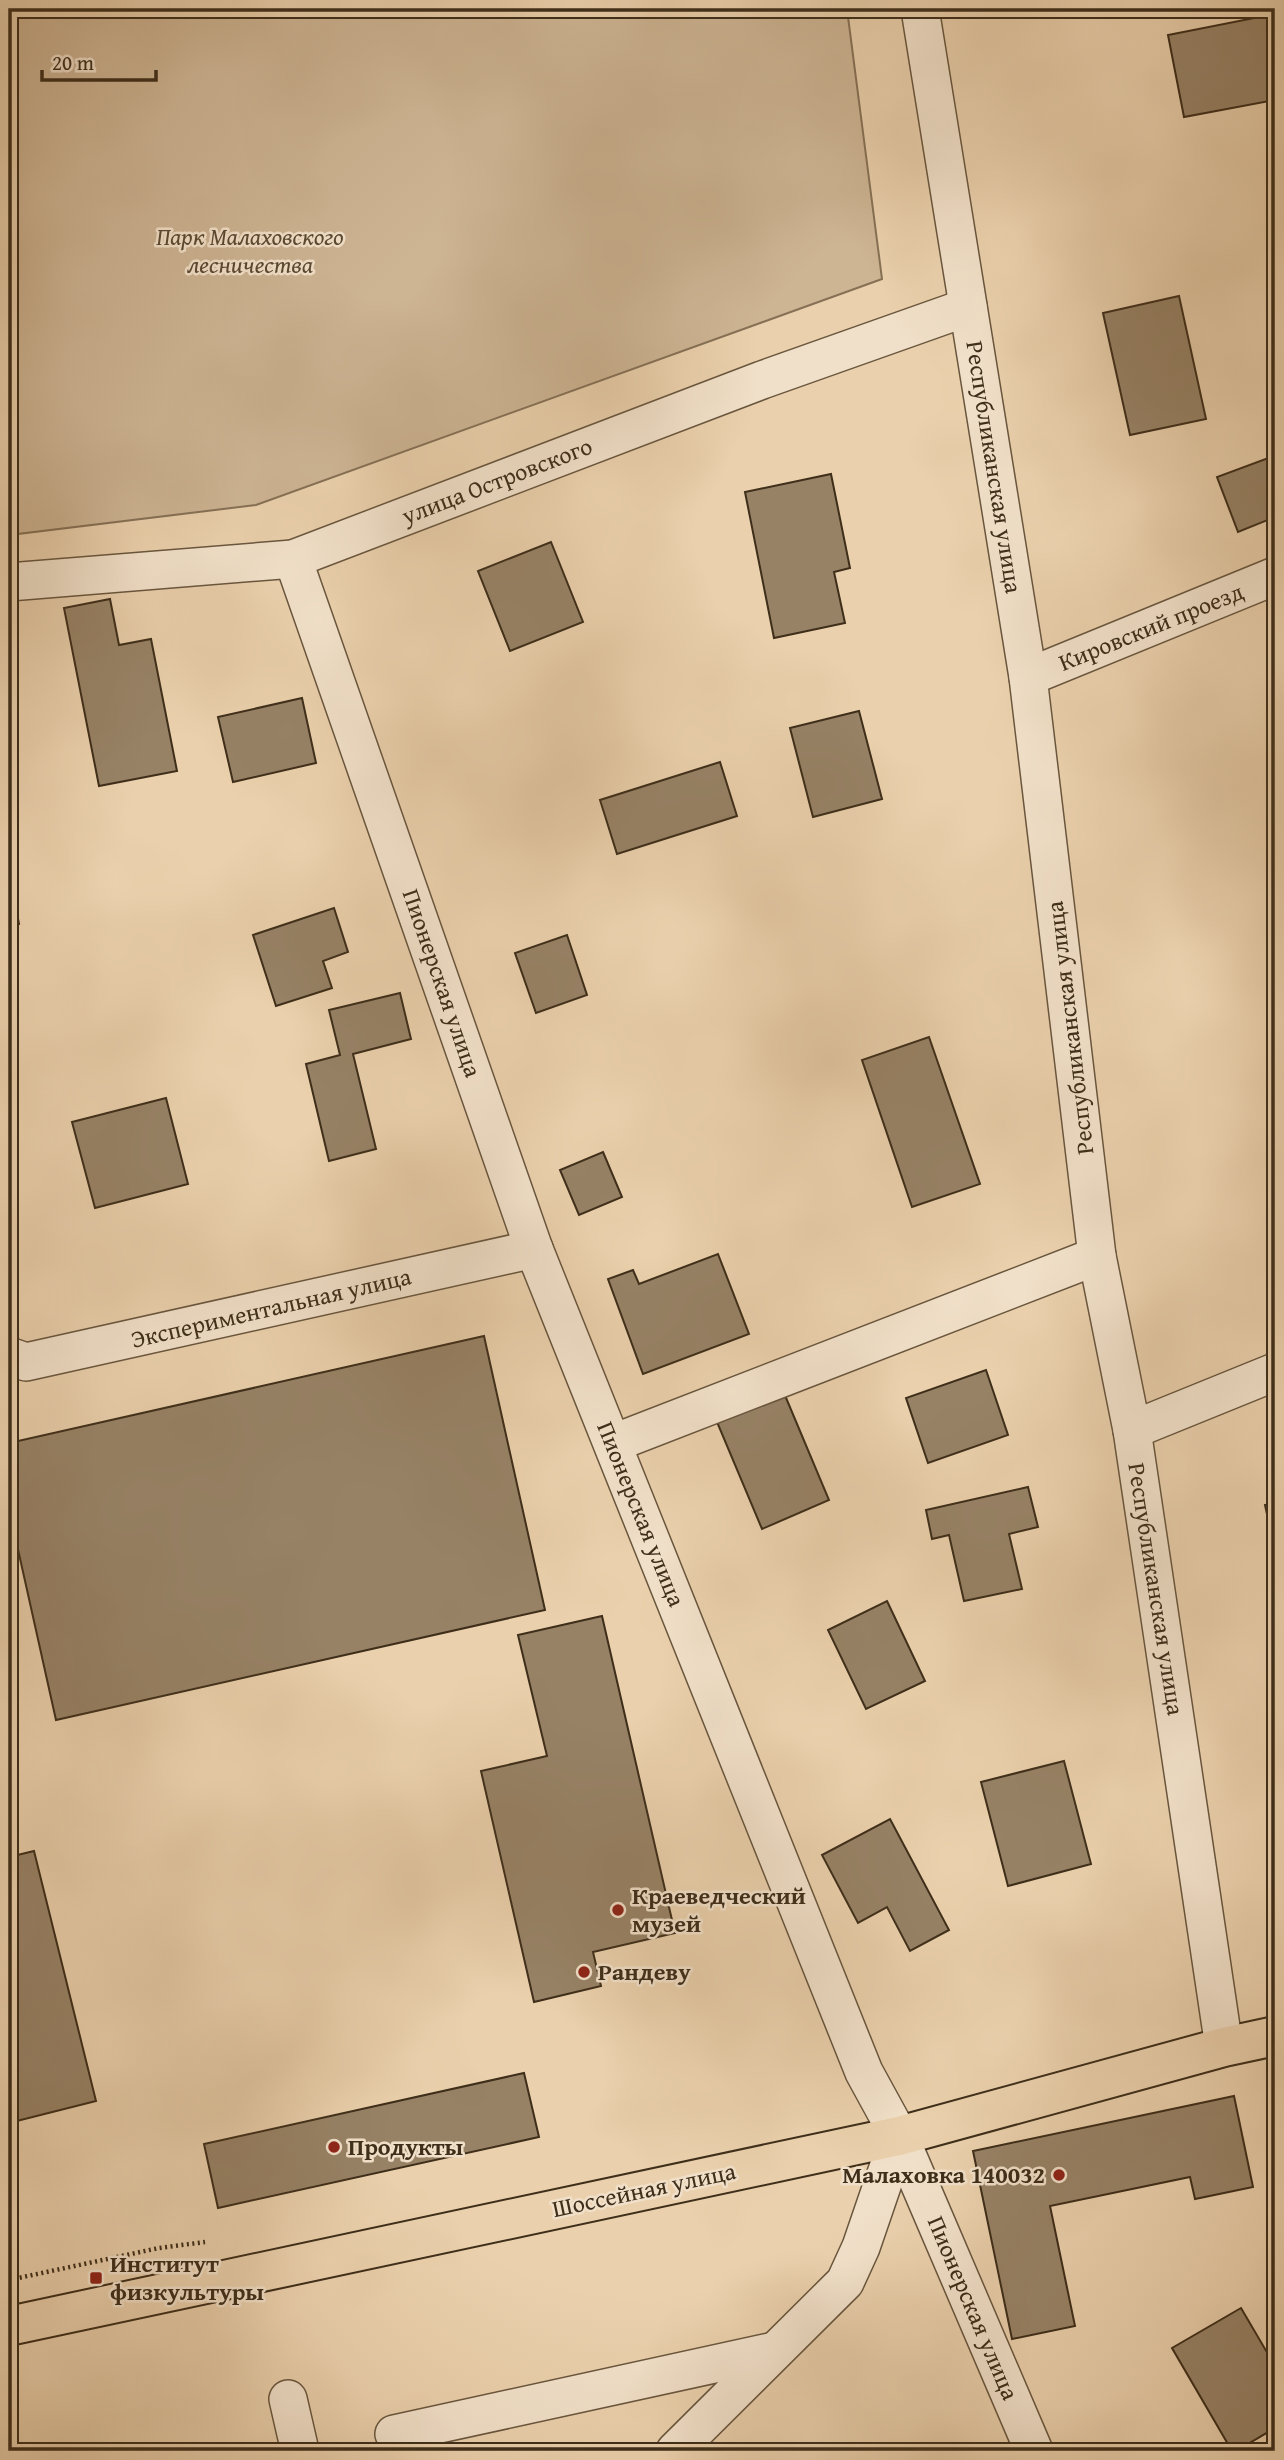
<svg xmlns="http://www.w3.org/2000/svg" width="1284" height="2460" font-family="'Gentium Book Plus',serif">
<rect width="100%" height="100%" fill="#ead0ac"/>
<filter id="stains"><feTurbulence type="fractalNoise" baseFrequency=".00286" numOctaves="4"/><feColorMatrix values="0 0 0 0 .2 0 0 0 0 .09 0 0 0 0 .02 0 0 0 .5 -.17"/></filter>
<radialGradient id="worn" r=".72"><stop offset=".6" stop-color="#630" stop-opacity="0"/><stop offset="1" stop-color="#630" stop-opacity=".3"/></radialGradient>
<path fill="#cdb493" stroke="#867156" stroke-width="2" d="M9,9H847L882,279L256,505L9,535Z"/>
<g fill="#978266" stroke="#3e2e1a" stroke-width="2">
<path d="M1275,14V100L1184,117L1168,35Z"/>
<path d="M1179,296L1206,419L1130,435L1103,313Z"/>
<path d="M1271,457L1275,468V517L1238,532L1217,477Z"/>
<path d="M831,474L850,568L834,572L845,623L774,638L745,492Z"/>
<path d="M551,542L583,622L510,651L478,571Z"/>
<path d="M110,599L119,645L151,639L177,771L99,786L64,608Z"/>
<path d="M302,698L316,763L233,782L218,717Z"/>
<path d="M859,711L882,799L813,817L790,728Z"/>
<path d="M720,762L737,816L617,854L600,800Z"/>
<path d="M9,870L19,924L9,926Z"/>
<path d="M334,908L348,952L323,961L332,988L276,1006L253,935Z"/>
<path d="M567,935L587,995L536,1013L515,953Z"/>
<path d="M400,993L411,1039L353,1054L376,1149L329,1161L306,1064L340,1055L329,1010Z"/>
<path d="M929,1037L980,1184L912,1207L862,1060Z"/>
<path d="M166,1098L188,1184L95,1208L72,1122Z"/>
<path d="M603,1152L622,1197L579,1215L560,1170Z"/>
<path d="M718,1254L749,1334L643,1374L608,1279L633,1270L639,1284Z"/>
<path d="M484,1336L545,1610L56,1720L9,1509V1443Z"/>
<path d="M986,1370L1008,1435L928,1463L906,1398Z"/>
<path d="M784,1393L829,1500L762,1529L717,1422Z"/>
<path d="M1028,1487L1038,1527L1009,1534L1022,1589L964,1601L949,1535L932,1539L926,1510Z"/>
<path d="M1275,1503V1551L1265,1505Z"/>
<path d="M887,1601L925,1681L866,1709L828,1630Z"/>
<path d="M602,1616L675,1933L593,1952L601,1986L534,2002L481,1771L547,1756L518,1635Z"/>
<path d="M1064,1761L1091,1864L1008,1886L981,1782Z"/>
<path d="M890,1819L949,1930L910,1951L887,1907L858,1923L822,1855Z"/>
<path d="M34,1851L96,2101L9,2123V1857Z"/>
<path d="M524,2073L539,2137L218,2208L204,2144Z"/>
<path d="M1234,2096L1253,2187L1195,2199L1190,2177L1050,2206L1075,2326L1012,2339L973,2151Z"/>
<path d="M1241,2308L1275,2366V2428L1236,2451H1232L1172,2348Z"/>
</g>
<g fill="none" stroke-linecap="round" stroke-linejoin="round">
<defs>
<g id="minor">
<path d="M920,9L1028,677L1097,1256L1132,1430L1224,2047"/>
<path d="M293,559L534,1249L864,2072L899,2136L1034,2451"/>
<path d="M9,582L293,559L762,380L968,307"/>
<path d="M1028,677L1275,576"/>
<path d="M9,1356L26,1362L534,1249"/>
<path d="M1132,1430L1275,1372"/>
<path d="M614,1443L1097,1256"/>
<path d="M288,2399L300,2451"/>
<path d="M394,2434L774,2351"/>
<path d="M675,2451L845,2282L861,2247L899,2136"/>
</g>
<path id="major" d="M9,2326L899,2136L1224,2047L1275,2036"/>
</defs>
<use href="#minor" stroke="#69563e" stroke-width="40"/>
<use href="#major" stroke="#3e2e1a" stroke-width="42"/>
<path stroke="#3e2e1a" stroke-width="4.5" stroke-dasharray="2 3.5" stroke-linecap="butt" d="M9,2280L159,2248L205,2242"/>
<use href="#minor" stroke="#f1e0c9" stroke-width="37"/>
<use href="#major" stroke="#ead0ac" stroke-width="38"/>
</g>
<g fill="#8f2418" stroke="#f1e0c9" stroke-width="2.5">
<circle cx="618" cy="1910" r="7"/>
<circle cx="584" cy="1972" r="7"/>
<circle cx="334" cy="2147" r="7"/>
<circle cx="1059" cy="2175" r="7"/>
<rect x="89" y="2271" width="14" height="14" rx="3.5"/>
</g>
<g text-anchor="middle" stroke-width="5" stroke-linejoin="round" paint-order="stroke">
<g font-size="24" font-style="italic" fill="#5b4932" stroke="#f1e0c9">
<text x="250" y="245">Парк Малаховского<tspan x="250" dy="28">лесничества</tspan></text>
</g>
<g font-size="24" fill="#3e2e1a" stroke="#f1e0c9">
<text transform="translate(994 467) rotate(81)" y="8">Республиканская улица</text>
<text transform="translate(497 481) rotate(-21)" y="8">улица Островского</text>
<text transform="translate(1151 627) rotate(-22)" y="8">Кировский проезд</text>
<text transform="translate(442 983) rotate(71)" y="8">Пионерская улица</text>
<text transform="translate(1070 1028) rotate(-97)" y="8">Республиканская улица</text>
<text transform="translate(271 1308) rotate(-13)" y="8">Экспериментальная улица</text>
<text transform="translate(641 1514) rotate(68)" y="8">Пионерская улица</text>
<text transform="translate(1156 1589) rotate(81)" y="8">Республиканская улица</text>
<text transform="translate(644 2190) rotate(-12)" y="8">Шоссейная улица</text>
<text transform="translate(973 2308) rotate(67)" y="8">Пионерская улица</text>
</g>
<g font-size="24" font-weight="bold" fill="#3e2e1a" stroke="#f1e0c9" text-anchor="start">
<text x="632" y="1904">Краеведческий<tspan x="632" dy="28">музей</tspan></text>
<text x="598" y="1980">Рандеву</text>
<text x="348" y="2155">Продукты</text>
<text x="1045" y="2183" text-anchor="end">Малаховка 140032</text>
<text x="110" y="2272">Институт<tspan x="110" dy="28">физкультуры</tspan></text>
</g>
</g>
<rect width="1284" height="2460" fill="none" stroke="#ead0ac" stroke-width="35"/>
<rect x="10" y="10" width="1263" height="2439" fill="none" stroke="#3e2e1a" stroke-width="3.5"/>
<rect x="18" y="18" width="1249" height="2425" fill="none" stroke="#3e2e1a" stroke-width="2"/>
<path d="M42 70v10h114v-10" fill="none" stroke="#3e2e1a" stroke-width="3.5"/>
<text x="52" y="70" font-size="21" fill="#3e2e1a" stroke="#f1e0c9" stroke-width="5" paint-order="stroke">20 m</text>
<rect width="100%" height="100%" filter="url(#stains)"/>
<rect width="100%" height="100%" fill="url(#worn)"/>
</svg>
